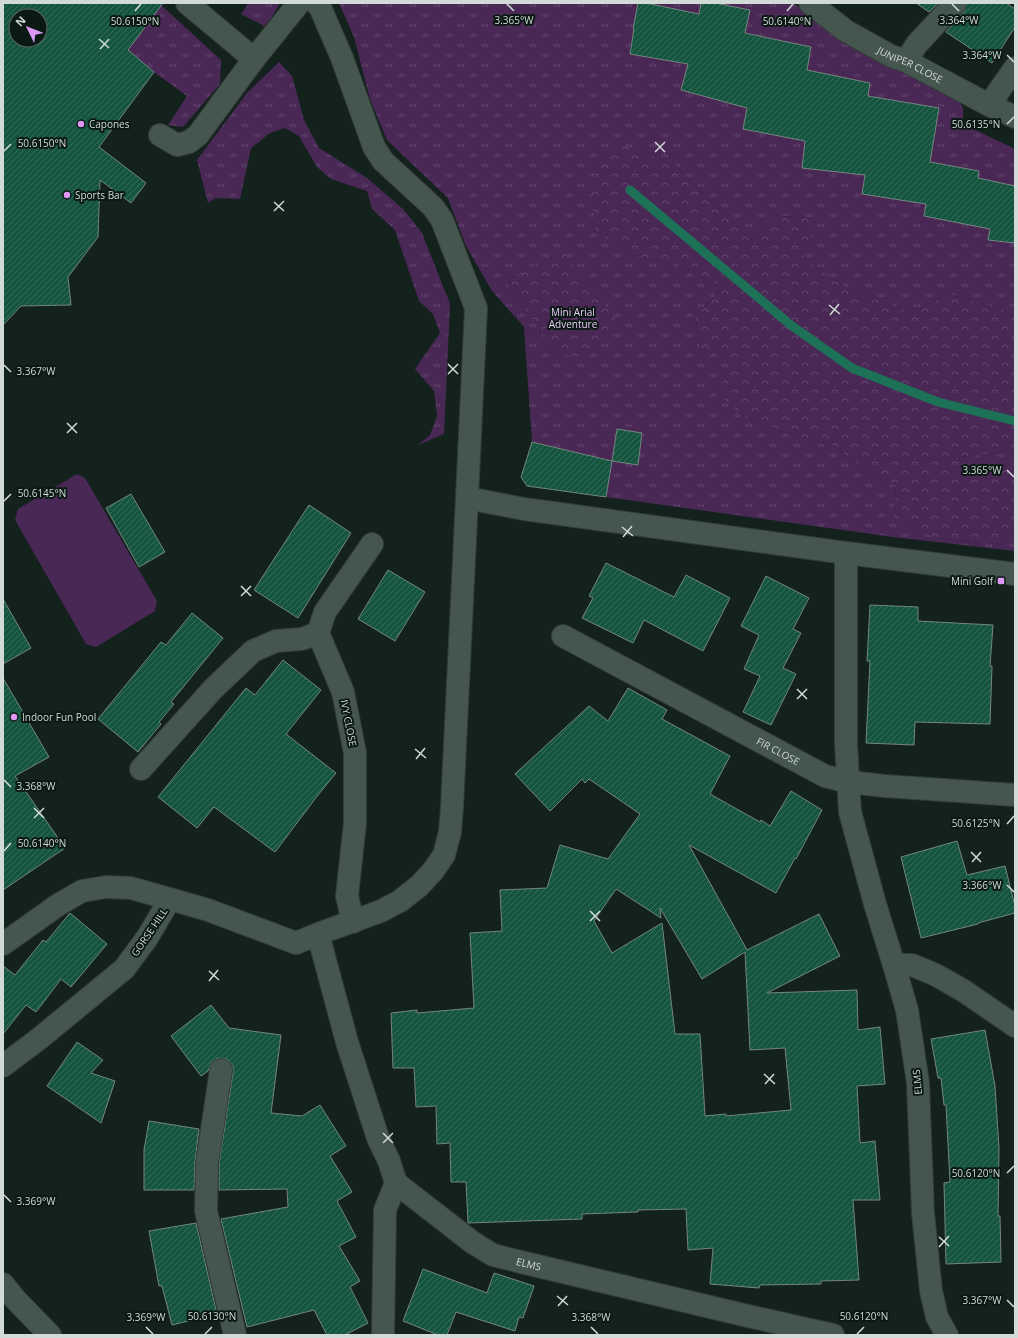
<svg xmlns="http://www.w3.org/2000/svg" width="1018" height="1338" font-family="'Open Sans',sans-serif">
<defs>
<pattern id="grass-tufts" width="24" height="20" patternUnits="userSpaceOnUse"><rect width="24" height="20" fill="#4a2856"/><path d="M3 7l-1-3M5 7V3M7 7l1-3M15 17l-1-3M17 17v-4M19 17l1-3" fill="none" stroke="#63476e"/></pattern>
<pattern id="forest-crowns" width="20" height="18" patternUnits="userSpaceOnUse"><rect width="20" height="18" fill="#4a2856"/><path d="M2 6a3 3 0 1 1 6 0M12 15a3 3 0 1 1 6 0" fill="none" stroke="#63476e"/></pattern>
<pattern id="building-hatch" width="6" height="6" patternUnits="userSpaceOnUse"><rect width="6" height="6" fill="#155540"/><path d="M-1 1l2-2M0 6l6-6M5 7l2-2" fill="none" stroke="#366d5b"/></pattern>
</defs>
<rect width="100%" height="100%" fill="#13221c"/>
<g fill="url(#grass-tufts)">
<path d="M249,3H280L270,20L264,26L241,14Z"/>
<path d="M339,3H793L842,40L958,99L963,108V120L965,125L1015,149V318L1001,309L949,294L912,313L848,289L802,257L816,219L774,215L750,240L674,164L629,253L677,266L724,287L695,316L700,349L734,359L741,416L777,430L832,445L877,478L896,485L894,516L936,538L980,543L1002,544L1015,527V551L893,537L606,497L611,470L610,465L605,459L532,442L524,327L492,291L466,246L448,198L387,140L370,99L354,37Z"/>
<path d="M161,5L221,60L220,84L183,127L168,125L187,96L154,72L128,50Z"/>
<path d="M279,62L292,76L304,120L319,148L367,178L404,210L422,233L450,304L444,434L418,445L430,435L437,416L434,391L415,369L440,333L433,314L419,301L395,230L372,209L367,191L331,179L317,167L299,136L285,128L270,133L251,148L240,199L216,198L208,203L197,160L247,93Z"/>
<path d="M1015,451V466L1012,464L963,474L959,457Z"/>
</g>
<g fill="url(#forest-crowns)">
<path d="M622,145L674,164L750,240L773,215L816,219L803,257L848,289L912,313L949,294L1001,309L1015,318V451L959,457L963,474L1012,464L1015,466V527L1002,544L980,543L936,538L894,517L896,485L877,478L832,445L777,430L741,416L718,393L734,359L700,349L695,316L724,287L677,266L629,253L596,232L589,178Z"/>
<path d="M560,247L618,322L587,357L559,355L507,284Z"/>
</g>
<path fill="#4a2856" d="M77,474L85,478L157,601L155,611L96,647L86,644L15,520L18,509Z"/>
<g fill="none" stroke-linecap="round" stroke-linejoin="round">
<path stroke="#1c7157" stroke-width="9" d="M630,190L792,326L852,368L938,402L1015,421"/>
</g>
<g fill="url(#building-hatch)" stroke="#74867e" fill-rule="evenodd">
<path d="M3,3H163L128,50L154,72L99,147L146,183L131,203L100,180L98,237L68,277L71,305L21,306L3,325ZM16,16H40V40H16Z"/>
<path d="M638,3H646L699,14L701,3H715L750,10L745,33L811,47L807,70L870,83L868,96L939,108L930,162L979,171L978,178L1015,186V243L988,240L990,229L924,216L926,204L862,194L865,175L802,168L805,141L743,129L747,108L681,90L688,64L630,54L634,29H633Z"/>
<path d="M916,3H938L929,12Z"/>
<path d="M967,3H1006L1015,9V27L992,63L946,32L964,12Z"/>
<path d="M617,429L642,433L638,465L612,461Z"/>
<path d="M532,442L612,461L606,497L527,486L521,477Z"/>
<path d="M131,494L165,552L139,567L106,508Z"/>
<path d="M309,505L351,533L298,618L254,590Z"/>
<path d="M606,563L674,597L686,575L730,598L703,651L644,620L633,643L582,618L593,598L589,596Z"/>
<path d="M388,570L425,592L395,641L358,619Z"/>
<path d="M766,576L809,598L793,629L801,633L783,668L796,674L771,725L743,712L760,676L744,669L759,635L741,626Z"/>
<path d="M3,599L31,648L3,664Z"/>
<path d="M870,605L918,607V621L993,625L990,666H992L990,724L915,722L914,745L866,743L870,661H867Z"/>
<path d="M192,613L223,638L171,702L174,704L159,722L161,724L138,752L98,719L161,642L166,645Z"/>
<path d="M283,660L321,690L286,734L336,773L318,795L275,852L214,807L197,828L158,797L246,688L255,695Z"/>
<path d="M3,678L49,757L15,776L65,848L3,890Z"/>
<path d="M628,688L667,710L662,719L730,756L710,794L760,822L761,820L770,826L791,791L822,810L796,859L795,858L776,893L689,845L747,950L819,914L840,956L767,993L857,990L858,1030L880,1027L885,1084L857,1086L860,1143L875,1141L880,1200H853L859,1280L821,1281V1284L760,1285L759,1288L710,1284L713,1248L688,1250L686,1209L638,1210V1212L582,1214V1219L468,1223L466,1182H451L450,1143L437,1144L436,1106L416,1107L414,1068H393L391,1013L417,1010V1013L474,1008L470,933L502,931L500,890L547,888L560,845L608,859L640,814L589,779L585,783L582,779L550,811L515,774L589,706L608,721ZM616,889L661,918L660,908L702,979L745,952L750,1050L785,1048L791,1110L726,1116V1114L705,1116L700,1034H675L662,923L612,953L594,921Z"/>
<path d="M957,841L967,875L1005,866L1015,906V913L978,923V924L921,938L901,857Z"/>
<path d="M70,913L107,944L71,987L61,979L36,1012L26,1005L3,1034V966L15,975L43,940L46,942Z"/>
<path d="M211,1005L229,1028L281,1035L271,1113L302,1116L320,1105L346,1146L330,1156L352,1192L337,1201L356,1237L339,1246L360,1281L350,1287L368,1323L345,1335H327L314,1310L247,1327L221,1219L288,1207L287,1189L219,1190V1164L233,1072V1066L227,1059L217,1058L211,1063L208,1071L201,1076L171,1036Z"/>
<path d="M985,1030L995,1086L999,1148L998,1216H1000L1001,1262L946,1264L944,1183L950,1182L946,1105H944L941,1078H938L931,1039Z"/>
<path d="M77,1042L103,1060L91,1073L115,1081L101,1123L47,1086Z"/>
<path d="M149,1121L199,1129L195,1161L194,1190H144V1150Z"/>
<path d="M196,1223L217,1314L172,1325L162,1286H159L149,1231Z"/>
<path d="M423,1269L487,1293L494,1273L534,1286L523,1318L519,1317L515,1331L456,1312L447,1335H438L403,1321Z"/>
</g>
<g fill="none" stroke-linecap="round" stroke-linejoin="round">
<defs>
<g id="minor">
<path d="M187,3L254,59"/>
<path d="M316,3L320,7L342,58L374,147L383,161L433,207L442,220L476,308L467,498L524,509L846,553L1015,574"/>
<path id="s1" d="M810,3L846,31L891,56L906,61L989,105L1015,117"/>
<path d="M906,61L917,44L955,3"/>
<path d="M989,105L1015,68"/>
<path d="M160,135L177,145L189,142L198,135L254,59L299,3"/>
<path d="M846,553V744L850,812L875,904L894,965"/>
<path id="s2" d="M563,636L825,776L849,782L885,786L1015,795"/>
<path d="M141,769L213,689L253,651L276,641L302,639L318,633"/>
<path d="M170,899L208,910L296,943L318,934"/>
<path d="M353,922L347,896L355,823V753L343,692L318,633L325,612L372,544"/>
<path d="M3,944L58,905L82,891L106,887L131,888L170,899L147,938L124,969L40,1038L3,1066"/>
<path d="M221,1070L207,1163L206,1211L235,1335"/>
<path d="M396,1183L389,1161L378,1138L347,1042L318,934L381,911L400,901L419,886L433,871L444,855L450,832L452,807L467,498"/>
<path d="M3,1284L15,1299L50,1335"/>
<path id="s3" d="M383,1335L385,1210L396,1183L472,1242L493,1255L521,1262L748,1316L833,1335"/>
<path d="M947,1335L937,1317L931,1291L923,1213L918,1083L907,1010L894,965H912L936,975L964,991L1015,1026"/>
</g>
</defs>
<use href="#minor" stroke="#333d39" stroke-width="24"/>
<use href="#minor" stroke="#45564f" stroke-width="22"/>
</g>
<path fill="none" stroke="#d1dad6" stroke-width="1.5" d="M507,4L514,11M952,4L959,11M135,11L141,4M787,11L793,4M99,39L109,48M100,49L109,39M1007,55L1014,62M1007,124L1014,117M655,142L665,152M4,151L11,144M655,152L665,142M274,202L284,211M274,211L284,201M829,305L840,314M830,315L839,304M448,364L458,374M4,365L11,372M448,374L458,364M67,423L77,433M67,433L77,423M1007,470L1014,477M4,501L11,494M622,527L633,536M623,537L632,526M241,586L251,596M241,596L251,586M797,689L807,699M797,699L807,689M415,749L426,758M416,759L425,748M4,780L11,787M34,808L44,818M34,818L44,808M1007,824L1014,816M4,851L11,843M971,852L981,862M972,862L981,852M1007,885L1014,892M590,911L600,921M590,921L600,911M209,971L219,980M209,981L218,970M764,1074L775,1084M765,1084L774,1074M383,1133L393,1143M383,1143L393,1133M1007,1173L1014,1166M4,1195L11,1202M939,1237L949,1246M939,1247L949,1236M557,1296L568,1305M1007,1300L1014,1307M558,1306L567,1296M146,1327L153,1334M591,1327L598,1334M205,1334L212,1327M857,1334L864,1327"/>
<g fill="#db99f5" stroke="#0a1913" stroke-width="1.5">
<circle cx="81" cy="124" r="4"/>
<circle cx="67" cy="195" r="4"/>
<rect x="997" y="577" width="8" height="8" rx="2"/>
<circle cx="14" cy="717" r="4"/>
</g>
<g text-anchor="middle" stroke-width="4" stroke-linejoin="round" paint-order="stroke">
<g font-size="10" fill="#d1dad6" stroke="#0a1913">
<text dy="4" stroke="none"><textPath href="#s1" startOffset="118">JUNIPER CLOSE</textPath></text>
<text transform="translate(349 723) rotate(79)" y="4">IVY CLOSE</text>
<text dy="4" stroke="none"><textPath href="#s2" startOffset="244">FIR CLOSE</textPath></text>
<text transform="translate(149 932) rotate(-56)" y="4">GORSE HILL</text>
<text transform="translate(917 1082) rotate(-95)" y="4">ELMS</text>
<text dy="4" stroke="none"><textPath href="#s3" startOffset="312">ELMS</textPath></text>
</g>
<g font-size="10" fill="#d1dad6" stroke="#0a1913" text-anchor="start">
<text x="89" y="128">Capones</text>
<text x="75" y="199">Sports Bar</text>
<text x="993" y="585" text-anchor="end">Mini Golf</text>
<text x="22" y="721">Indoor Fun Pool</text>
</g>
<g font-size="10" fill="#ebcaf8" stroke="#0a1913">
<text x="573" y="316">Mini Arial<tspan x="573" dy="12">Adventure</tspan></text>
</g>
</g>
<g font-size="10" text-anchor="middle" fill="#d1dad6" stroke="#0a1913" stroke-width="4" stroke-linejoin="round" paint-order="stroke">
<text x="514" y="24">3.365°W</text>
<text x="959" y="24">3.364°W</text>
<text x="135" y="25">50.6150°N</text>
<text x="787" y="25">50.6140°N</text>
<text x="982" y="59">3.364°W</text>
<text x="976" y="128">50.6135°N</text>
<text x="42" y="147">50.6150°N</text>
<text x="36" y="375">3.367°W</text>
<text x="982" y="474">3.365°W</text>
<text x="42" y="497">50.6145°N</text>
<text x="36" y="790">3.368°W</text>
<text x="976" y="827">50.6125°N</text>
<text x="42" y="847">50.6140°N</text>
<text x="982" y="889">3.366°W</text>
<text x="976" y="1177">50.6120°N</text>
<text x="36" y="1205">3.369°W</text>
<text x="982" y="1304">3.367°W</text>
<text x="212" y="1320">50.6130°N</text>
<text x="864" y="1320">50.6120°N</text>
<text x="146" y="1321">3.369°W</text>
<text x="591" y="1321">3.368°W</text>
</g>
<rect width="1018" height="1338" fill="none" stroke="#d1dad6" stroke-width="8"/>
<g transform="translate(28 28) rotate(313)"><circle r="19" fill="#0a1913" stroke="#5a6661"/>
<path d="M0-3L7 15L0 10L-7 15Z" fill="#db99f5"/>
<text y="-6" font-size="11" font-weight="bold" text-anchor="middle" fill="#d1dad6">N</text>
</g>
</svg>
